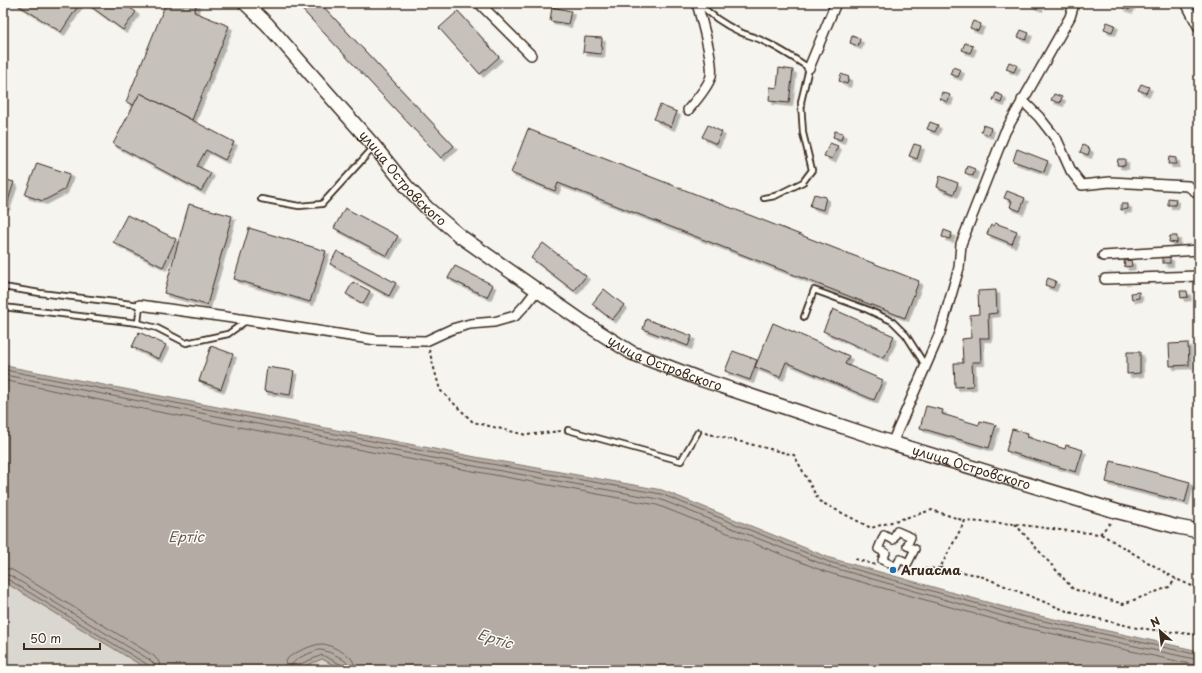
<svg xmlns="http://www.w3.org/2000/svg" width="1202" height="673" font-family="'Playpen Sans',sans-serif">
<defs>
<filter id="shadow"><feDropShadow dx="3.5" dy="3.5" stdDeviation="0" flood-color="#0004"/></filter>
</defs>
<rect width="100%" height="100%" fill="#f5f4ee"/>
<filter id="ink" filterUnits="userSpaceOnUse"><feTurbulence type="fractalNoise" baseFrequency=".025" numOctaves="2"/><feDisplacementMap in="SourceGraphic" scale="8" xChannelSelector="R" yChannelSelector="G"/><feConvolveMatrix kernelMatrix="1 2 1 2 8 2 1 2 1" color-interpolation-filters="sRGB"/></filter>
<g filter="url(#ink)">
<g fill="#dad6d0" stroke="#8a8077">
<path d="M3,583H6L149,670H3Z"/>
<path d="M322,659L343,670H296Z"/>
</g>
<path fill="#b4aca4" stroke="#84786e" d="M3,364L11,367L481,458L662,490L830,558L1022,612L1199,651V670H343L322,659L296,670H149L6,583H3Z"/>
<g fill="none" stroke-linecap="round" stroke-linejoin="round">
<g stroke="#6b5e54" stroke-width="1">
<path d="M3,368L10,371L480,462L661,494L829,562L1021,616L1199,655"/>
<path d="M3,374L10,376L479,467L659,499L827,566L1020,621L1199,660"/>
<path d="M3,380L143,409L478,472L657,505L826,572L1018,626L1199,666"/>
<path d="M3,568L10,569L14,571L154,656L159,662L161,670"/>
<path d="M3,574L11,576L150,660L154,664L155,670"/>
<path d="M3,579L9,580L148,665L150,667V670"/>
<path d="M284,670C285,666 285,662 288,658C293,653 316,643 323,644C329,644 347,654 351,658C354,662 355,666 355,670"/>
<path d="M290,670C291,658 309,654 318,650C325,649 344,658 348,664C349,666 349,667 349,670"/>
<path d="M295,670L296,667L298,665L322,655L342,665L344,670"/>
</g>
</g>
<g fill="#c7c1bb" stroke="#3b2a1e" filter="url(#shadow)">
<path d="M15,3H80L61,32Z"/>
<path d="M86,3H123L136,12L123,30Z"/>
<path d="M166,3H197L194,12L229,26L192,120L140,93L134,105L126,102Z"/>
<path d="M296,3H320L454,146L441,158Z"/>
<path d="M1032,3H1041L1039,8L1031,5Z"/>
<path d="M1123,3H1132L1129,10L1122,7Z"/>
<path d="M552,7L571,11L568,24L550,21Z"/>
<path d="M458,11L499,57L480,74L439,28Z"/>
<path d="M973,21L981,24L978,31L970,28Z"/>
<path d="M1107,22L1115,25L1112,32L1104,29Z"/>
<path d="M1021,30L1029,33L1026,40L1018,37Z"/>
<path d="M852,36L860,39L858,46L850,43Z"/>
<path d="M585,37L602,38L601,54L583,52Z"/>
<path d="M965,43L973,46L970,53L962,50Z"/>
<path d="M1009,62L1017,65L1014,72L1006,69Z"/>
<path d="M953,67L961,70L958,77L950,74Z"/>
<path d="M779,68L793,70L789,103L769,101L770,87L777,88Z"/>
<path d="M841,74L849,77L847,84L839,81Z"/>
<path d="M1141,84L1149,87L1146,93L1138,90Z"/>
<path d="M942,92L950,95L948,102L940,99Z"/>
<path d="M140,93L234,142L225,160L206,150L197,166L211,173L201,191L113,144Z"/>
<path d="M996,93L1003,96L1001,103L993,100Z"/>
<path d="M1054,94L1062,97L1060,103L1051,100Z"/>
<path d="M660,105L677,112L671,127L654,119Z"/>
<path d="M930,122L938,125L935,132L927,129Z"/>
<path d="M708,125L722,132L716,144L702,137Z"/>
<path d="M983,125L991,128L989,135L981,132Z"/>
<path d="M528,129L919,281L905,318L558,183L555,191L511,173Z"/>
<path d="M835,131L843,133L841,140L833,137Z"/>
<path d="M830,143L838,146L832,159L824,156Z"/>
<path d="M914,144L921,146L917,159L909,156Z"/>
<path d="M1083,145L1090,149L1088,155L1080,152Z"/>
<path d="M1017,149L1048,161L1044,172L1013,161Z"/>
<path d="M1169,157L1176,158V164H1168Z"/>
<path d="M1118,159H1125V166L1117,165Z"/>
<path d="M37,163L70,174L64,190L43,201L25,195Z"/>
<path d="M967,166L975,169L973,176L965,173Z"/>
<path d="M940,176L958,183L954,194L937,187Z"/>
<path d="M3,179L14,182L6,207L3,206Z"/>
<path d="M1007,191L1025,198L1020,211L1010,207L1012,201L1004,198Z"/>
<path d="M814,194L826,197L823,210L810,206Z"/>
<path d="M1168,198L1176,199L1175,205H1168Z"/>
<path d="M189,204L232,216L207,305L164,293Z"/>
<path d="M1121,204H1128V209L1121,210Z"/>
<path d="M345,208L398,236L387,256L334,228Z"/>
<path d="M127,215L176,239L163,267L113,242Z"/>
<path d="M995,223L1017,231L1012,244L987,234L991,225L993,226Z"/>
<path d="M249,228L326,251L310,302L234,279Z"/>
<path d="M944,230L952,233L950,239L942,237Z"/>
<path d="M1170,236H1177V243L1169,242Z"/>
<path d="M543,243L586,276L574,291L531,258Z"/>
<path d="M337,251L396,283L389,296L330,264Z"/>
<rect x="1163" y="257" width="7" height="6"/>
<path d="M1131,260L1132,266L1125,267L1124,261Z"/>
<path d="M455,266L493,285L487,297L448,278Z"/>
<path d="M1048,278L1056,281L1053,288L1045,285Z"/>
<path d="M353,282L370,291L363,304L346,294Z"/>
<path d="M604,289L624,305L612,320L592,304Z"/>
<path d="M996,290L997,313L988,314L989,338H980L981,362H972L973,386L955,387L954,363H963L962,339L971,338L970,315L979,314L978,291Z"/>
<path d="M1180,291H1187L1188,297L1181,298Z"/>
<path d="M1139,292V298L1132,299L1131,293Z"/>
<path d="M833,309L894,336L884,358L823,331Z"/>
<path d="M646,319L692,336L688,346L643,329Z"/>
<path d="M773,323L849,356L845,364L883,380L874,400L786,362L780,377L755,367Z"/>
<path d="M139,332L166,345L159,359L132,347Z"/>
<path d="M1188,343L1189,365L1170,366L1169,344Z"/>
<path d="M211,346L233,354L221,389L199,381Z"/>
<path d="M733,351L757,360L750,380L725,371Z"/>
<path d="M1127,352H1140V373L1127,374Z"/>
<path d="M267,367L294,371L290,395L264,391Z"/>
<path d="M926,406L943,410L942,414L979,425L980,421L996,425L989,448L920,428Z"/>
<path d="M1012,429L1028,433L1027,437L1065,449L1066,445L1083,450L1076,472L1006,451Z"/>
<path d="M1111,461L1190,482L1185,502L1106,482Z"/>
</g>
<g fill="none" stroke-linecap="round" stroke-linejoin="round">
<defs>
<g id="service">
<path d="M699,3C710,15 725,25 740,32C747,35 755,37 763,41C779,48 794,58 809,68L801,102L803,133L812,170L803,182L775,196L764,198"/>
<path d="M261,199L299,206L322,204L374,147"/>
<path d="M3,287L40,293L140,305L138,323L3,307"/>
<path d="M804,317L814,290L866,309L892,321L906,335L925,365"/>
<path d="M138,323L157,328L186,343L228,334L246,321"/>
<path d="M568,430L681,461L698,432"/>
</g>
<path id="pedestrian" d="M897,531L911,537L907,546L915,549L908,563L900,559L896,567L882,560L886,553L878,549L884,535L893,540Z"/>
<g id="minor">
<path d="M479,3L531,55"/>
<path d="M1186,3L1199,28"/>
<path d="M809,68L836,3"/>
<path d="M1022,100L1039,117L1057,140L1071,171L1082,185L1110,182L1188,186L1199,194"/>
<path d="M688,110C694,103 709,85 711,76C714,62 701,19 697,3"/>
<path d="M1103,256L1199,250"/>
<path d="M1105,279L1199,276"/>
<path d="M140,305L247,320L376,340L426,341L452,329L470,324L494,322L515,316L527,303L537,290"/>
<path d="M892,443L940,333L959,268L961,244L1005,132L1070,17L1073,7V3"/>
</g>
<g id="secondary">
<path id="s1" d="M245,3L267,24L374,146L407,187L427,208L460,236L537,290L583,322L632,353L700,379L892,443L1119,512L1178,527L1199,531"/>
</g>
</defs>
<use href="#service" stroke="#3b2a1e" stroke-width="8"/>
<use href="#pedestrian" stroke="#3b2a1e" stroke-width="10"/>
<use href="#minor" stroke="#3b2a1e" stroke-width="12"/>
<use href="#secondary" stroke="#3b2a1e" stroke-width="16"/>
<g stroke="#3b2a1e" stroke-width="2" stroke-dasharray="3 3" stroke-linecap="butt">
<path d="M429,350L440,390L473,422L526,435L561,431"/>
<path d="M705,433L794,455L819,501L871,528L932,510L965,521"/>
<path d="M1015,524L1073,589L1123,604L1169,587L1176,579"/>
<path d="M1101,534L1176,579L1199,589"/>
<path d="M855,559L876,565"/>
<path d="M940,568L978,575L1069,612L1137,628L1199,635"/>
<path d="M913,570L940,568L965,521L1015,524L1060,530L1100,534L1111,522"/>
</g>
<use href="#service" stroke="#fdfcf7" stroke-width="4.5"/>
<use href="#pedestrian" stroke="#fdfcf7" stroke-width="7"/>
<use href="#minor" stroke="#fdfcf7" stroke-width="9"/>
<use href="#secondary" stroke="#fdfcf7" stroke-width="13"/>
</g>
</g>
<circle fill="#1f6fb2" stroke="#fdfcf7" stroke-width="1.5" cx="893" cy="570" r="4"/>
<g text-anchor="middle" stroke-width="3" stroke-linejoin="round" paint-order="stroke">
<g font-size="13" fill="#3b2a1e" stroke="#fdfcf7">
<text dy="5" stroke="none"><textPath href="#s1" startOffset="236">улица Островского</textPath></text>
<text dy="5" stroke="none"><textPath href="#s1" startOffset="560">улица Островского</textPath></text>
<text dy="5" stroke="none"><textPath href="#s1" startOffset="884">улица Островского</textPath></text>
</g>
<g font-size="13" font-weight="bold" fill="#3b2a1e" stroke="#fdfcf7" text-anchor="start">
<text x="901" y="575">Агиасма</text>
</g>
<g font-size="14" font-style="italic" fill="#65584d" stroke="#fdfcf7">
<text x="186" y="542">Ертіс</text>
<text transform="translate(495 639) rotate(17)" y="5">Ертіс</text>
</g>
</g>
<rect width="1202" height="673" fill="none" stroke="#fdfcf7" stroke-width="16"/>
<rect x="8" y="8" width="1186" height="657" fill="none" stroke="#3b2a1e" stroke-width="1.5" filter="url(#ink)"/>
<g transform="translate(1160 631) rotate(332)" stroke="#fdfcf7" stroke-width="3" paint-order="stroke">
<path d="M0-3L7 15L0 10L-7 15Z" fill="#3b2a1e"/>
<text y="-6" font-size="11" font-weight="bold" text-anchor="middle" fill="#3b2a1e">N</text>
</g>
<path d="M24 643v6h76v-6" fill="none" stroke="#3b2a1e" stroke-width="2"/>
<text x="30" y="643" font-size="12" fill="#3b2a1e" stroke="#fdfcf7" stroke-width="3" paint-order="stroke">50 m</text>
</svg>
